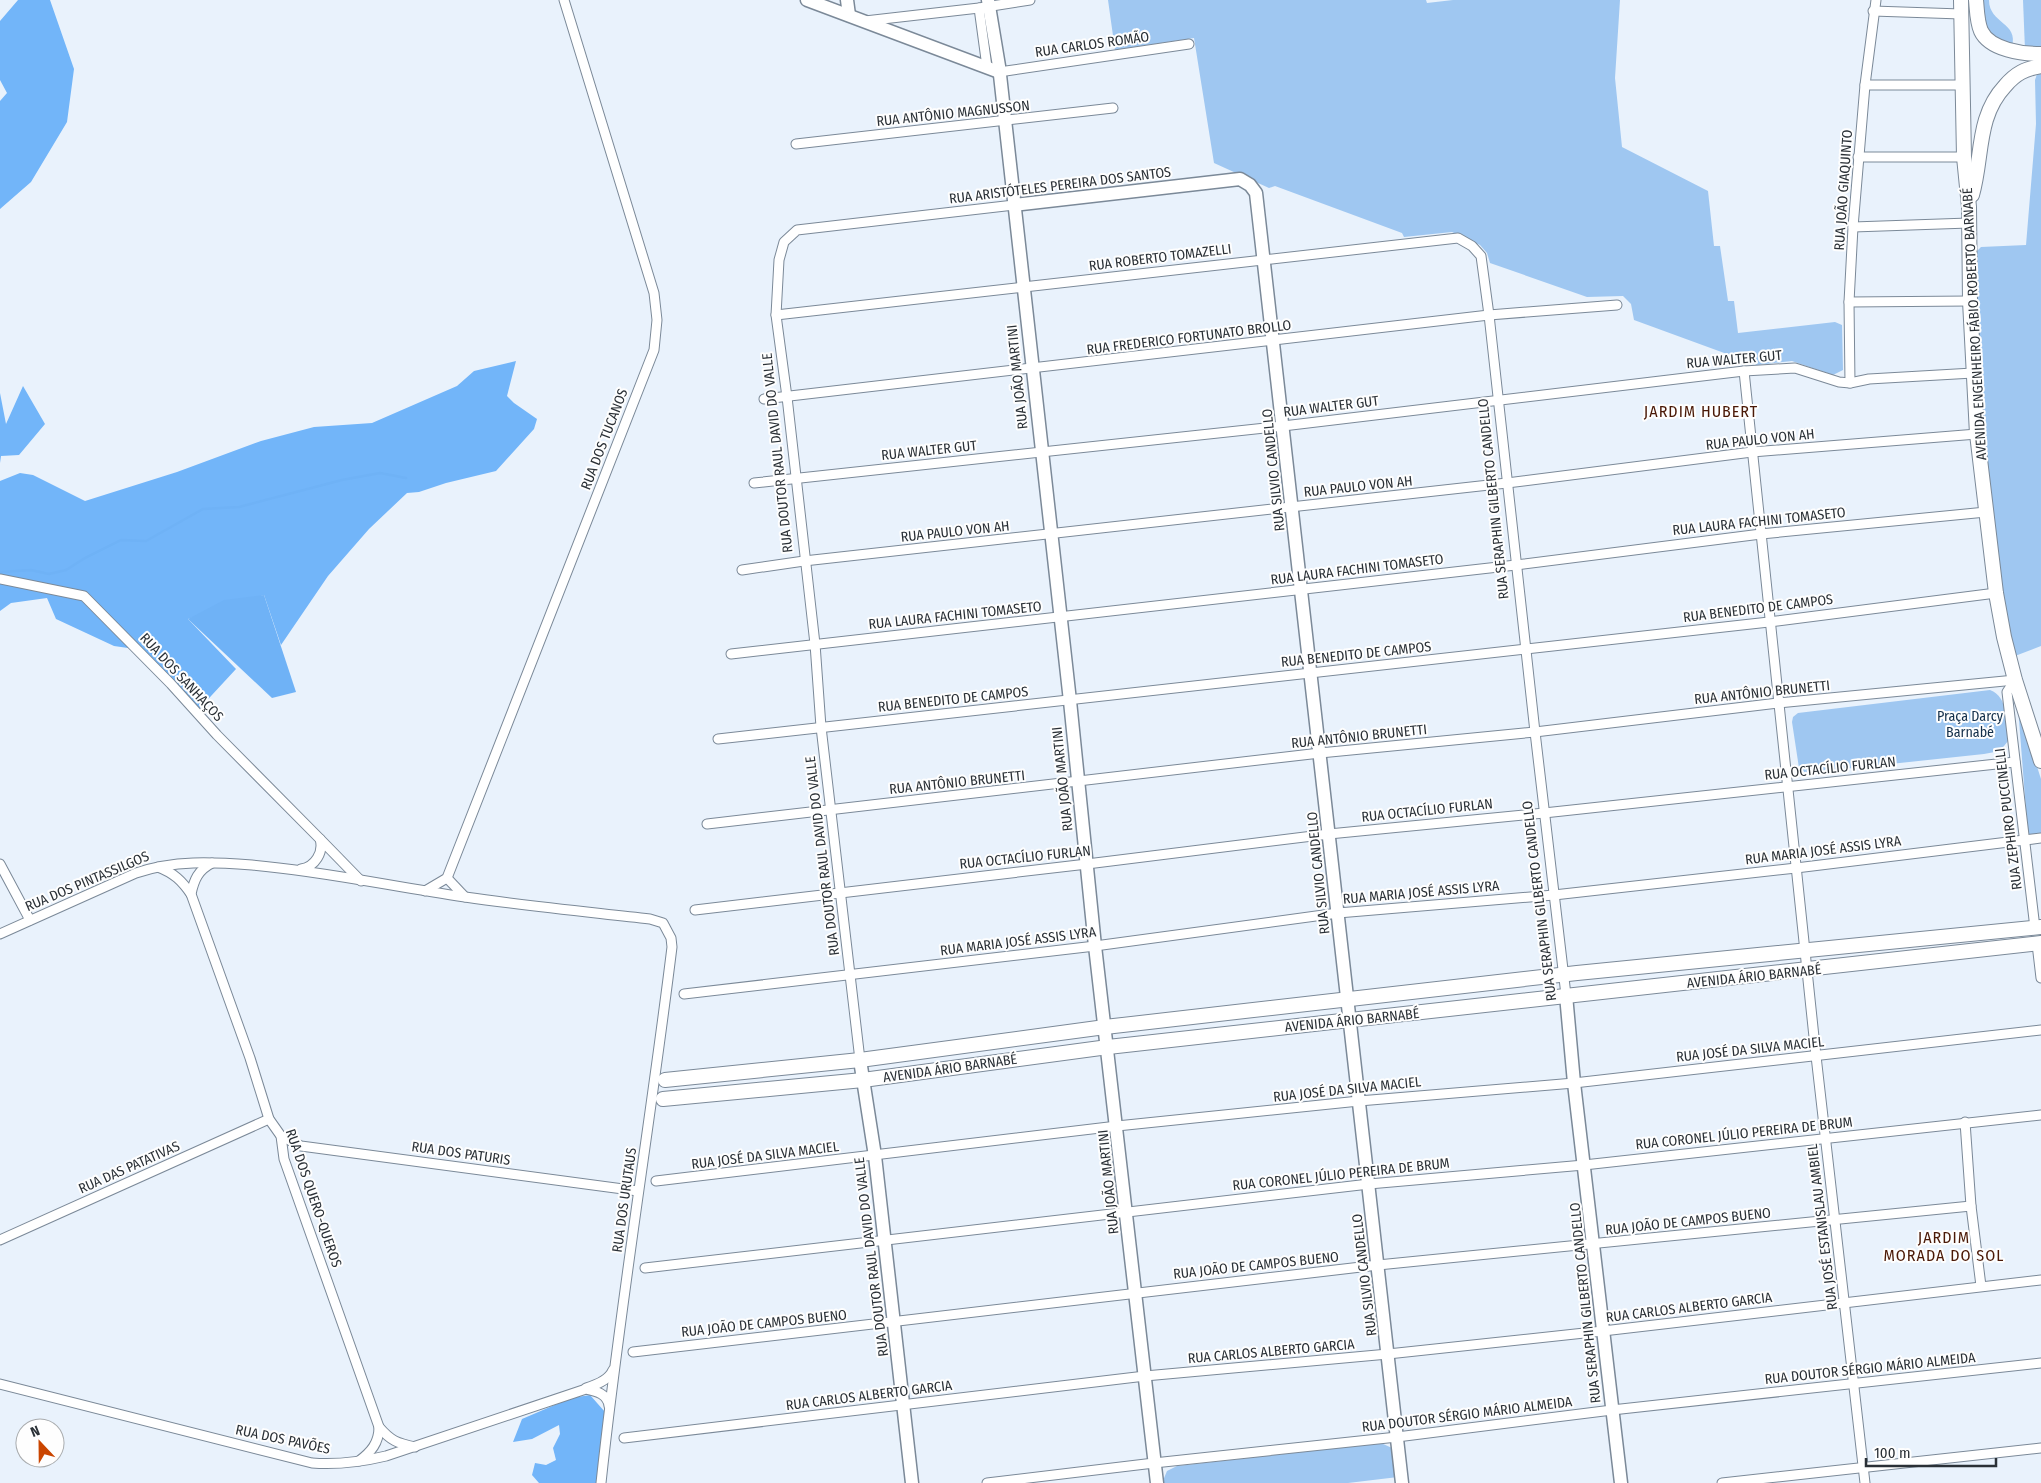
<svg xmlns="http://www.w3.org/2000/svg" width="2041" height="1483" font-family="'Fira Sans Condensed',sans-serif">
<rect width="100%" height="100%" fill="#e9f2fc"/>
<g fill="#9fc7f1">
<path d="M1108,0H1426L1427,3L1453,0H1620L1615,78L1622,147L1708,191L1714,246H1720L1728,301H1734L1738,333L1835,322L1842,325L1843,370L1833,375L1792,361L1757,365L1634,320L1631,304L1623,296L1587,297L1490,263L1487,253L1480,245L1452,232L1404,237L1402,233L1275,186L1269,188L1214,163L1194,38L1115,50Z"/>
<path d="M1980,0H1989C1989,24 2019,22 2012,47C1983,32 1986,30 1980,0Z"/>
<path d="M2023,0H2041V50H2025Z"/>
<path d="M2038,71H2041V646L2015,656L1999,583L1981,433L1976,252L1981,247L2026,245L2036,124L2035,80Z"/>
<path d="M1990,690C2009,697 2006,723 2008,741L2000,751L1984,754L1806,773L1799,768L1792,722L1793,717L1798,713Z"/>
<path d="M2018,707L2041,779V835L2028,836Z"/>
<path d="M1381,1443L1392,1448L1398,1477L1348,1483H1162L1167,1471L1177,1466Z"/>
</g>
<g fill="#72b5f9">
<path d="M18,0H50L74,69L67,122L31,182L0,209V101L7,93L0,80V21Z"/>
<path d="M516,361L507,396L514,403L537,419L534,429L496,471L446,483L419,492L407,493L369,529L328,576L281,645L264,595L188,619L236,669L199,709L142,650L114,646L56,619L47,598L11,603L0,611V481L20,473L33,475L85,501L177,472L261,441L314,427L372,423L457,386L474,371Z"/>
<path d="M23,386L45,424L19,455L1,456L0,463V393L6,424Z"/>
<path d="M590,1395L605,1412L597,1483H539L532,1475L535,1463L546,1465L556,1460L553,1448L560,1434L559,1425L532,1439L513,1442L522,1419L571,1398Z"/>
</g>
<path fill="#6fb2f6" d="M264,595L296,692L272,698L188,619L224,600Z"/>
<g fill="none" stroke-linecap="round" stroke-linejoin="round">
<path stroke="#6fb2f6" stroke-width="2.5" d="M0,572L31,570L49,574L66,570L85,558L121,540L146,541L203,509L239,507L342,480L380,473L406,478"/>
<defs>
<g id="street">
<path d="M979,8L987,67"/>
<path d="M1873,11L1961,14"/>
<path d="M865,21L979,8L1030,0"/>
<path d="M999,72L1189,44"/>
<path d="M1865,85H1963"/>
<path d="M796,144L1113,108"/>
<path d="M1858,157H1964"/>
<path d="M1853,227L1969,223"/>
<path d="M1849,302L1970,301"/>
<path d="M776,315L1458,238L1472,246L1481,256L1489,315L1535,732L1566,995"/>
<path d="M1744,371L1816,1056L1865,1483"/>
<path d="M1850,383L1849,302L1853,227L1865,85L1876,0"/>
<path d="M764,399L1489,315L1617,305"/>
<path d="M754,483L1283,426L1744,371L1795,368L1839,382L1850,383L1869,379L1973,373"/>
<path d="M742,570L804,561L1507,483L1752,452L1977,434"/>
<path d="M0,579L84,596L171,684L217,735L320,839C324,852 315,867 301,869"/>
<path d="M731,654L1516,565L1761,534L1986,512"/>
<path d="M2015,680L2007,692L2035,928"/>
<path d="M718,739L1769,622L1996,593"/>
<path d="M707,824L1320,753L1535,732L1778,703L2015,680"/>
<path d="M320,839L361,881"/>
<path d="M212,863C198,870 194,880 191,894L250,1058L269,1119L281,1136L284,1159L379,1427C391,1441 397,1443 415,1447"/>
<path d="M0,864L30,920"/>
<path d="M158,867C174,873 182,881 191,894"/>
<path d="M447,878L465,897"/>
<path d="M425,891L447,878L654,350L657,320L654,293L564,0"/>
<path d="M695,910L1087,864L1329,834L1544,813L2015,762"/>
<path d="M0,934L136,873C174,860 212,862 252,865C324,871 394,887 465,897C527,906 589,912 650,919L663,923L671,938L672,947C650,1126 620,1304 601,1483"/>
<path d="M2037,944L2041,978"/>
<path d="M684,994L1095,946L1338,913L1554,895L1796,868L2041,838"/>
<path d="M860,1060L821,727L815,644L787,397L776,315L779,260L784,242L797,230L1014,205"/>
<path d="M1965,1122L1971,1206L1981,1286"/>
<path d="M281,1136L301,1146L638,1191"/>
<path d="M656,1181L1117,1126L1359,1101L1574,1083L2041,1030"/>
<path d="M0,1240L269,1119"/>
<path d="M645,1268L1369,1184L1584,1165L2041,1115"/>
<path d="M633,1352L1378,1265L1971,1206"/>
<path d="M0,1384L312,1463C339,1465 361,1462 386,1456L586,1389C596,1391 608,1394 609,1406"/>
<path d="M586,1388C596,1385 609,1380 613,1370"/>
<path d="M624,1438L1145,1376L1388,1354L1603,1331L2041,1280"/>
<path d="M359,1461C371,1452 379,1443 379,1427"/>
<path d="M987,1483L1154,1463L1397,1437L1612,1410L2041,1363"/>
<path d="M1722,1483L2041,1448"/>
</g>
<g id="secondary">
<path d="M807,0L999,72"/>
<path d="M847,0L849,15"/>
<path d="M988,0L999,66L1070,701L1095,946L1157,1483"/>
<path d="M1014,205L1240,179L1250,185L1256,193L1402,1483"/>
<path d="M1566,995L1574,1083L1621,1483"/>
<path d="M860,1060L875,1156L912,1483"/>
</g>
<g id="primary">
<path d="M1961,0L1964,157L1969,207L1970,301L1977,434L1996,593L2004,637L2015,680L2041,761"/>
<path d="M1976,0C1977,10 1977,22 1981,31C1990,50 2023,54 2041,54"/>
<path d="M1972,195C1983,157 1976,117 2005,86C2016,73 2025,69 2041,66"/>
<path d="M665,1080L860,1060L1105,1027L1577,973L2041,927"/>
<path d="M663,1099L863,1080L1108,1047L2041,943"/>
</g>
</defs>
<use href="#street" stroke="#7b8998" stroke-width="11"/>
<use href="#secondary" stroke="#7b8998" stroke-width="15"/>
<use href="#primary" stroke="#7b8998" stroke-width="16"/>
<use href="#street" stroke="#fff" stroke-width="9"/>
<use href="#secondary" stroke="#fff" stroke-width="12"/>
<use href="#primary" stroke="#fff" stroke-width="14"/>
</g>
<g text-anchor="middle" stroke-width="4" stroke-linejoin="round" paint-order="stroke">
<g font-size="14" fill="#2a3036" stroke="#fefefe">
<text transform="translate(1092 44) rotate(-8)" y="5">RUA CARLOS ROMÃO</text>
<text transform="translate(953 113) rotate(-6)" y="5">RUA ANTÔNIO MAGNUSSON</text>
<text transform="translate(1060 185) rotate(-7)" y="5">RUA ARISTÓTELES PEREIRA DOS SANTOS</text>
<text transform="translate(1843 190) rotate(-86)" y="5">RUA JOÃO GIAQUINTO</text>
<text transform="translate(1160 257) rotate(-7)" y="5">RUA ROBERTO TOMAZELLI</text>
<text transform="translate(1974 324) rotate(-93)" y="5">AVENIDA ENGENHEIRO FÁBIO ROBERTO BARNABÉ</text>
<text transform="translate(1189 337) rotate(-7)" y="5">RUA FREDERICO FORTUNATO BROLLO</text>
<text transform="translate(1734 359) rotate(-5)" y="5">RUA WALTER GUT</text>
<text transform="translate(1017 377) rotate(-96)" y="5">RUA JOÃO MARTINI</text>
<text transform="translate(1331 406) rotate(-7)" y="5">RUA WALTER GUT</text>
<text transform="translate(604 439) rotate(-69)" y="5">RUA DOS TUCANOS</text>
<text transform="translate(1760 439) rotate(-6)" y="5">RUA PAULO VON AH</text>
<text transform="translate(929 450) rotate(-6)" y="5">RUA WALTER GUT</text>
<text transform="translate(777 453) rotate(-96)" y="5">RUA DOUTOR RAUL DAVID DO VALLE</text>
<text transform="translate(1273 470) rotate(-96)" y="5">RUA SILVIO CANDELLO</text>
<text transform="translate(1358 486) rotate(-6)" y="5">RUA PAULO VON AH</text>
<text transform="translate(1493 499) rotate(-96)" y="5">RUA SERAPHIN GILBERTO CANDELLO</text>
<text transform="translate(1759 521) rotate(-6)" y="5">RUA LAURA FACHINI TOMASETO</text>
<text transform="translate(955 531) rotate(-6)" y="5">RUA PAULO VON AH</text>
<text transform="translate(1357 569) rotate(-7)" y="5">RUA LAURA FACHINI TOMASETO</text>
<text transform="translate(1758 608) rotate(-7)" y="5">RUA BENEDITO DE CAMPOS</text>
<text transform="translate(955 615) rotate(-6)" y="5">RUA LAURA FACHINI TOMASETO</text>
<text transform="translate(1356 654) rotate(-6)" y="5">RUA BENEDITO DE CAMPOS</text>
<text transform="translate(182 677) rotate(47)" y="5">RUA DOS SANHAÇOS</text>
<text transform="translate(1762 692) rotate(-6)" y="5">RUA ANTÔNIO BRUNETTI</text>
<text transform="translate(953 699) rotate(-6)" y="5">RUA BENEDITO DE CAMPOS</text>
<text transform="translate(1359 736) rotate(-6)" y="5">RUA ANTÔNIO BRUNETTI</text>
<text transform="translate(1830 768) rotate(-6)" y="5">RUA OCTACÍLIO FURLAN</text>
<text transform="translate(1062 779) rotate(-96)" y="5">RUA JOÃO MARTINI</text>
<text transform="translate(957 782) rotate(-6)" y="5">RUA ANTÔNIO BRUNETTI</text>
<text transform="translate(1427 810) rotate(-6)" y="5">RUA OCTACÍLIO FURLAN</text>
<text transform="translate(2008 819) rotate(-97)" y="5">RUA ZEPHIRO PUCCINELLI</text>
<text transform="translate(1823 850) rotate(-7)" y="5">RUA MARIA JOSÉ ASSIS LYRA</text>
<text transform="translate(822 856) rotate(-97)" y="5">RUA DOUTOR RAUL DAVID DO VALLE</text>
<text transform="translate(1025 857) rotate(-6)" y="5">RUA OCTACÍLIO FURLAN</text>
<text transform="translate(1318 873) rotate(-96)" y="5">RUA SILVIO CANDELLO</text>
<text transform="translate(87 881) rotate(-23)" y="5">RUA DOS PINTASSILGOS</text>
<text transform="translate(1421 892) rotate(-5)" y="5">RUA MARIA JOSÉ ASSIS LYRA</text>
<text transform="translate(1539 901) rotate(-97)" y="5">RUA SERAPHIN GILBERTO CANDELLO</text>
<text transform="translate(1018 941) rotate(-7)" y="5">RUA MARIA JOSÉ ASSIS LYRA</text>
<text transform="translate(1754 976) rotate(-6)" y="5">AVENIDA ÁRIO BARNABÉ</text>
<text transform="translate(1352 1020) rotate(-6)" y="5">AVENIDA ÁRIO BARNABÉ</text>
<text transform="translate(1750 1049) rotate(-6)" y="5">RUA JOSÉ DA SILVA MACIEL</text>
<text transform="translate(950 1068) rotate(-8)" y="5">AVENIDA ÁRIO BARNABÉ</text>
<text transform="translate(1347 1089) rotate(-6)" y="5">RUA JOSÉ DA SILVA MACIEL</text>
<text transform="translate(1744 1133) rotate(-6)" y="5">RUA CORONEL JÚLIO PEREIRA DE BRUM</text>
<text transform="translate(461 1153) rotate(8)" y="5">RUA DOS PATURIS</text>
<text transform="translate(765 1155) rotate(-7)" y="5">RUA JOSÉ DA SILVA MACIEL</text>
<text transform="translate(129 1167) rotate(-24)" y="5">RUA DAS PATATIVAS</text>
<text transform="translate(1341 1174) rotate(-6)" y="5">RUA CORONEL JÚLIO PEREIRA DE BRUM</text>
<text transform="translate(1108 1182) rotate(-96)" y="5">RUA JOÃO MARTINI</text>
<text transform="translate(314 1198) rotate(71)" y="5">RUA DOS QUERO-QUEROS</text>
<text transform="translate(624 1200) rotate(-82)" y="5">RUA DOS URUTAUS</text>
<text transform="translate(1688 1221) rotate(-6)" y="5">RUA JOÃO DE CAMPOS BUENO</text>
<text transform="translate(1822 1227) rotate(-97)" y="5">RUA JOSÉ ESTANISLAU AMBIEL</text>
<text transform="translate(871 1257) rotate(-97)" y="5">RUA DOUTOR RAUL DAVID DO VALLE</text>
<text transform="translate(1256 1265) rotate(-6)" y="5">RUA JOÃO DE CAMPOS BUENO</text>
<text transform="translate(1364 1275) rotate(-97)" y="5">RUA SILVIO CANDELLO</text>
<text transform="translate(1585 1303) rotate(-96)" y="5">RUA SERAPHIN GILBERTO CANDELLO</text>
<text transform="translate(1689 1307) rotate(-7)" y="5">RUA CARLOS ALBERTO GARCIA</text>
<text transform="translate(764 1323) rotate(-6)" y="5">RUA JOÃO DE CAMPOS BUENO</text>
<text transform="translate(1271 1351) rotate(-5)" y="5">RUA CARLOS ALBERTO GARCIA</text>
<text transform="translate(1870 1368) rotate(-6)" y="5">RUA DOUTOR SÉRGIO MÁRIO ALMEIDA</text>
<text transform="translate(869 1395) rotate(-7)" y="5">RUA CARLOS ALBERTO GARCIA</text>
<text transform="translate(1467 1414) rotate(-7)" y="5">RUA DOUTOR SÉRGIO MÁRIO ALMEIDA</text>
<text transform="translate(283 1439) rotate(12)" y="5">RUA DOS PAVÕES</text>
</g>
<g font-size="14" fill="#132f4a" stroke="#fefefe">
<text x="1970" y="721">Praça Darcy<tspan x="1970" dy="16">Barnabé</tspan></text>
</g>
<g font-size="16" letter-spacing="1" fill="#4a1907" stroke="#fefefe">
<text x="1701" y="417">JARDIM HUBERT</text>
<text x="1944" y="1243">JARDIM<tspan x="1944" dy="18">MORADA DO SOL</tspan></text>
</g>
</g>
<g transform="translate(40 1443) rotate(338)"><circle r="24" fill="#fefefe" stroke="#a9acae"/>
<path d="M0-4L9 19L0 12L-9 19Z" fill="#ca4500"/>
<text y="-8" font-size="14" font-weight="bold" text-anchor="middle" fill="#2a3036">N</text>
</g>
<path d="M1866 1458v8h130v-8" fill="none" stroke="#2a3036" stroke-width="2.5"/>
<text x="1874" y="1458" font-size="15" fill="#2a3036" stroke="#fefefe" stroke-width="4" paint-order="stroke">100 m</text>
</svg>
